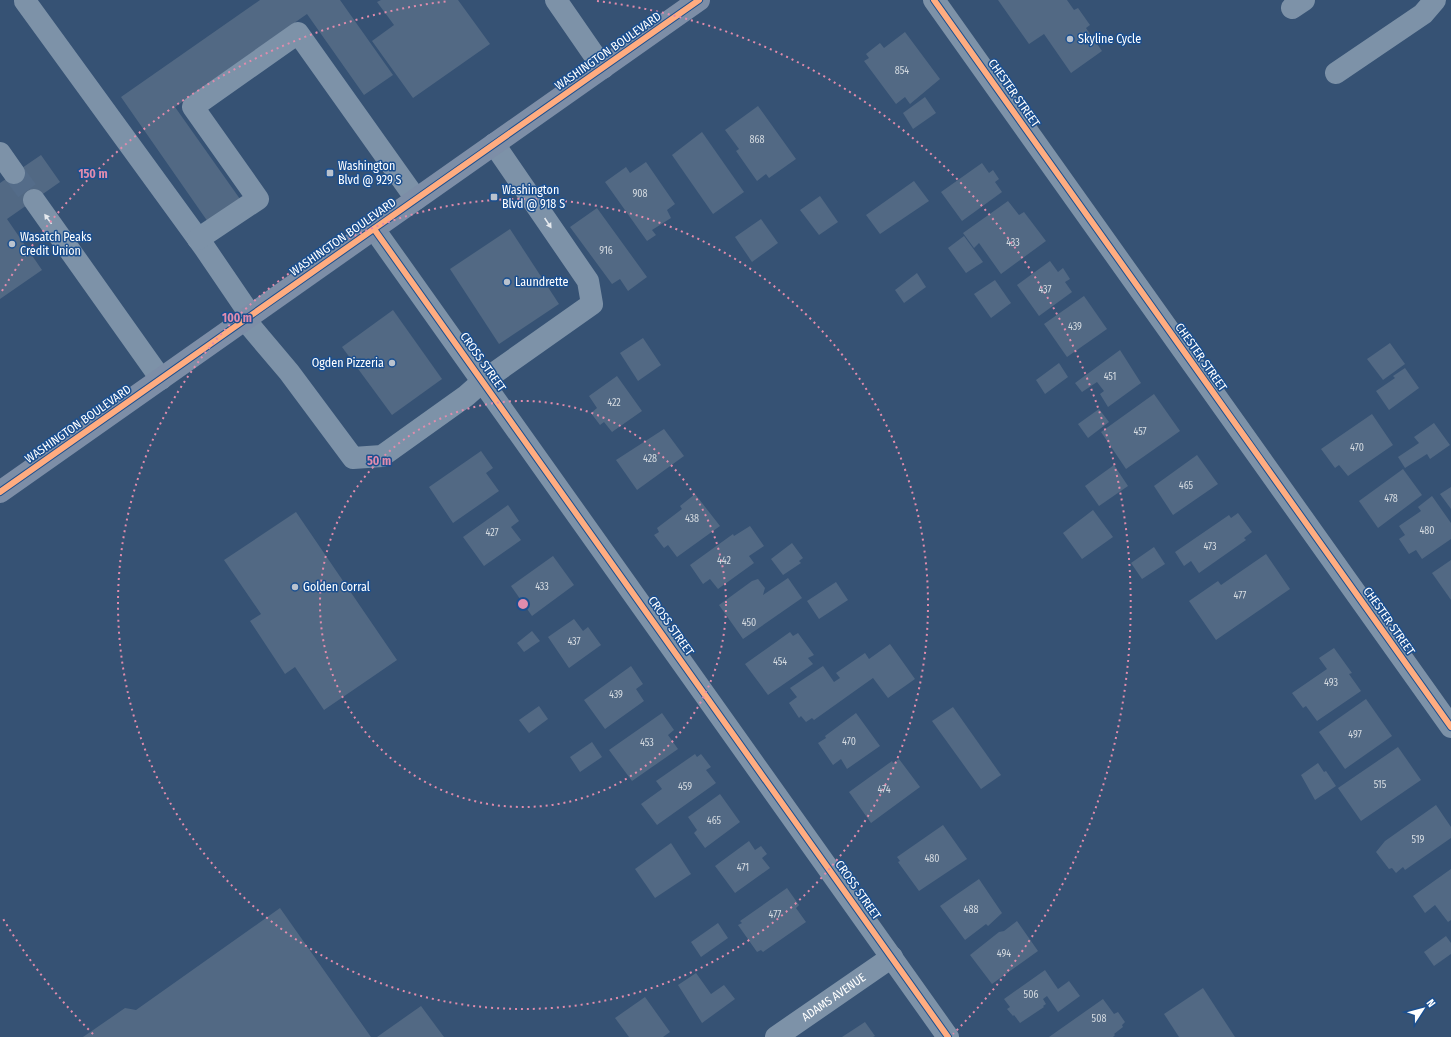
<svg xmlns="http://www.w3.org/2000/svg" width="1451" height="1037" font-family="'Fira Sans Condensed',sans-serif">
<rect width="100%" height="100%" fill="#365274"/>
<g fill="#526984">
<path d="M260,0H340L393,75L364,95L307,14L175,107L240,199L208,222L121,97Z"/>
<path d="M381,0H458L490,44L413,98L372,41L394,25L377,2Z"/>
<path d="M998,0H1067L1074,10L1078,8L1090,25L1086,28L1102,51L1071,73L1044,34L1029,44Z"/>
<path d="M905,32L940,79L910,104L905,97L896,104L864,61L869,58L866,54L880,43L884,48Z"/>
<path d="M925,97L936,113L913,129L903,113Z"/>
<path d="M758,106L796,159L769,178L766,174L757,181L736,151L739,149L725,130Z"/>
<path d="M702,132L744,192L713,214L672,155Z"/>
<path d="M41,155L60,182L7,219L42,270L0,299V183Z"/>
<path d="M646,162L675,204L667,210L671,218L652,230L656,235L647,241L605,182L626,167L630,173Z"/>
<path d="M982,163L989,173L993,170L999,179L995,182L1002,192L962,221L941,192Z"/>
<path d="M914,181L929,201L880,234L866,215Z"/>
<path d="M820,196L838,222L819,235L800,210Z"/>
<path d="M1008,201L1019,215L1024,212L1046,241L1001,274L979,243L974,248L963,233Z"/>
<path d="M597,208L647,277L628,291L620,279L612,284L570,227Z"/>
<path d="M761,219L778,243L752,262L735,237Z"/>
<path d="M510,229L559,304L499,344L450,269Z"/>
<path d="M964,236L983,262L966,273L948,248Z"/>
<path d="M1050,261L1058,272L1063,268L1070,279L1065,282L1072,292L1039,316L1017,285Z"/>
<path d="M917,273L926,287L904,303L895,290Z"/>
<path d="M995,280L1011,303L991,318L974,294Z"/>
<path d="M1084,296L1107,329L1067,357L1044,324Z"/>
<path d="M393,310L442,379L392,415L342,347Z"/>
<path d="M643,338L661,365L638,381L620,353Z"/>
<path d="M1390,343L1405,364L1383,380L1367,359Z"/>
<path d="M1120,350L1141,383L1108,407L1100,394L1104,391L1097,382L1082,392L1075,383Z"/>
<path d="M1059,363L1068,377L1045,394L1036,380Z"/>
<path d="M1405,368L1419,388L1389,410L1376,391L1395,378L1393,376Z"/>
<path d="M617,376L642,411L612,432L604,422L600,425L591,413L597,408L589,396Z"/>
<path d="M1154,394L1180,431L1126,469L1101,432Z"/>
<path d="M1099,409L1109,422L1088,438L1078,424Z"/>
<path d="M1372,414L1393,445L1348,476L1339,465L1335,468L1321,449Z"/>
<path d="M1434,423L1450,445L1430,459L1427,454L1405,468L1398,457L1419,443L1414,437Z"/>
<path d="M664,429L684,456L637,490L616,460Z"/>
<path d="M481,451L493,468L486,473L499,491L453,523L429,487Z"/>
<path d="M1197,455L1218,484L1173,515L1154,486Z"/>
<path d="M1114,465L1128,486L1099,506L1085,486Z"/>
<path d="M1403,469L1422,495L1378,528L1359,501Z"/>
<path d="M1451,487V509L1440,494Z"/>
<path d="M695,494L720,526L677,557L668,545L664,548L654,535L659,532L657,528L682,509L680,506Z"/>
<path d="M1432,496L1451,523V539L1422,559L1416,550L1409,554L1399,539L1405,535L1399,526L1421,511L1418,507Z"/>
<path d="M508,505L519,521L511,527L521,540L484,566L463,537Z"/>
<path d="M1093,510L1113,537L1082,559L1063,533Z"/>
<path d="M296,512L397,660L324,710L295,667L285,674L250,621L261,614L224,560Z"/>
<path d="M1238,513L1252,532L1244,538L1246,540L1199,573L1191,561L1184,566L1175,552L1229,515L1231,518Z"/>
<path d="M750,526L764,546L749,556L754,563L718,589L710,579L703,584L690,565L733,534L734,536Z"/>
<path d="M792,543L803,558L799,561L801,563L783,575L771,559Z"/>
<path d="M1154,547L1165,564L1142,579L1131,563Z"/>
<path d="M1266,554L1290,589L1216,640L1189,601L1218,581L1221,585Z"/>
<path d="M553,556L574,585L532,616L511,586Z"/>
<path d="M1451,560V600L1432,573Z"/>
<path d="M788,578L802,598L743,639L719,605L752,581L758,579L765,588L763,595Z"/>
<path d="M836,582L848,600L819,619L807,601Z"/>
<path d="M574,619L583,631L588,627L601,645L569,668L548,637Z"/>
<path d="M532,631L540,641L524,652L517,643Z"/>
<path d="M790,632L793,636L798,633L814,655L808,658L813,664L768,695L745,664Z"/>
<path d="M890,644L915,679L888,698L873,678L814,720L812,718L806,722L801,716L799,718L789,703L797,697L790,688L823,666L834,682L840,678L836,673L865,653L869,659Z"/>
<path d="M1334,648L1352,673L1349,674L1361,691L1317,721L1306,706L1303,708L1292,693L1327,669L1319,658Z"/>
<path d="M631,666L643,684L636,689L644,701L605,729L584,700Z"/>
<path d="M1366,699L1392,736L1345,769L1319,732Z"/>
<path d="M539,706L548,719L529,733L519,720Z"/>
<path d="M953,707L1001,775L981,789L932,721Z"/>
<path d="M662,713L674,730L668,735L678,749L632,781L609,750Z"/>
<path d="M856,713L880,746L847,769L841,759L833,765L818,743L826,738L825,736Z"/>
<path d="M592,742L602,757L580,772L570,757Z"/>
<path d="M1398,747L1421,780L1361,821L1338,788Z"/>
<path d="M695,754L697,757L701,754L711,767L706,770L716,783L657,825L641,804L662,789L656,781Z"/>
<path d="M899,759L920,787L871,823L849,792L892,761L893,763Z"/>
<path d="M1318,763L1324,772L1326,771L1336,786L1315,800L1301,775Z"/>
<path d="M720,794L740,822L705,848L694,833L697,830L688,817Z"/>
<path d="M1436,805L1451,827V838L1405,870L1403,867L1396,873L1392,868L1389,869L1376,852L1385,841Z"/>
<path d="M943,825L967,859L919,891L898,862L900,861L897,857Z"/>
<path d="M749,841L755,850L761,846L767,854L762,858L770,868L735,893L715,866Z"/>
<path d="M671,843L691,874L655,898L635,869Z"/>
<path d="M1451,869V920L1448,922L1435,905L1425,913L1413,896Z"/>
<path d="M979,879L1002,913L988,926L986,924L965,940L940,906Z"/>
<path d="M787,888L799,905L796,908L806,922L763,952L761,950L757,952L738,925L742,923L740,921Z"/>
<path d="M280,908L371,1037H83L125,1008L136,1010Z"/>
<path d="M1017,921L1038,951L992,984L970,955L999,932L1004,931Z"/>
<path d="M718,923L728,938L701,957L691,942Z"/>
<path d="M1446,936L1451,943V954L1434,966L1424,952Z"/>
<path d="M1045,970L1058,989L1069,981L1080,996L1058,1012L1047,996L1043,999L1046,1004L1043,1006L1044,1007L1020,1023L1014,1015L1013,1016L1007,1009L1010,1007L1004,999Z"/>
<path d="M696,973L711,994L724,985L735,999L702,1023L678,985Z"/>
<path d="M1203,988L1235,1037H1179L1164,1014Z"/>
<path d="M645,997L670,1032L663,1037H629L615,1018Z"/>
<path d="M1103,999L1114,1014L1118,1012L1125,1022L1122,1025L1123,1027L1114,1034L1115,1035L1113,1037H1049Z"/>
<path d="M421,1006L444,1037H377Z"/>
<path d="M865,1022L875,1036L873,1037H842Z"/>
</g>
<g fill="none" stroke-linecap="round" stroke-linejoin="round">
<path stroke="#546c89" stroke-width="22" stroke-dasharray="22 11" stroke-linecap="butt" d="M14,173L34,200"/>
<g stroke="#7d92a8" stroke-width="22">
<path d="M556,0L603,68"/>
<path d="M934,0L1451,727"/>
<path d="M25,1L204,247L251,316"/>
<path d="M1292,8L1304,0"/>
<path d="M1336,73L1423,14L1435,0"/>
<path d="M0,153L14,173"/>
<path d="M34,200L161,379"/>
<path d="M374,229L948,1037"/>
<path d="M198,239L258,199L193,107L298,33L416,199"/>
<path d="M245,320L289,372L353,458L382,456L466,396L483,381L592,304L588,281L494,144"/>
<path id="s1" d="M776,1037L892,957"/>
</g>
<path stroke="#7d8ea7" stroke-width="22" d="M0,492L699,0"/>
<defs>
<g id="cycleway">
<path d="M934,0L1451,727"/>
<path d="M374,229L948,1037"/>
<path d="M0,492L699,0"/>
</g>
</defs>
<use href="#cycleway" stroke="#1b4f8f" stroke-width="8"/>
<use href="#cycleway" stroke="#ffac80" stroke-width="6"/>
</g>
<defs><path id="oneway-solid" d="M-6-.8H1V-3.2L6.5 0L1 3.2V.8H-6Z"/></defs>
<g fill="#e5e9ee">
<use href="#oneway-solid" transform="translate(48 219) rotate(-126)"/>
<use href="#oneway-solid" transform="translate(548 223) rotate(56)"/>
</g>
<g fill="none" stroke="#e08cad" stroke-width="2" stroke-dasharray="2 4">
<circle cx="523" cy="604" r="203"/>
<circle cx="523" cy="604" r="405"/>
<path d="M93 1034A608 608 0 0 1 2 917M2 291A608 608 0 0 1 449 1M597 1A608 608 0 0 1 953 1034"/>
</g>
<g fill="#b9c2ce" stroke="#1b4f8f" stroke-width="1.5">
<circle cx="1070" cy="39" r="4"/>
<rect x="326" y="169" width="8" height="8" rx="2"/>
<rect x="490" y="193" width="8" height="8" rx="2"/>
<circle cx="12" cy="244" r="4"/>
<circle cx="507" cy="282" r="4"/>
<circle cx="392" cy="363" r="4"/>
<circle cx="295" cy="587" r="4"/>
</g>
<g text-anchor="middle" stroke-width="3" stroke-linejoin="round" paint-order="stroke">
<g font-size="10" fill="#d4dae0">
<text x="902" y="74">854</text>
<text x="757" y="143">868</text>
<text x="640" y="197">908</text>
<text x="1013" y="246">433</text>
<text x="606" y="254">916</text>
<text x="1045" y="293">437</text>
<text x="1075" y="330">439</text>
<text x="1110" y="380">451</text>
<text x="614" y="406">422</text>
<text x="1140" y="435">457</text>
<text x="1357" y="451">470</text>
<text x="650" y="462">428</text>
<text x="1186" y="489">465</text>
<text x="1391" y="502">478</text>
<text x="692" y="522">438</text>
<text x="1427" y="534">480</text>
<text x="492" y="536">427</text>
<text x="1210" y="550">473</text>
<text x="724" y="564">442</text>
<text x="542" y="590">433</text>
<text x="1240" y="599">477</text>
<text x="749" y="626">450</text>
<text x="574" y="645">437</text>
<text x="780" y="665">454</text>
<text x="1331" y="686">493</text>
<text x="616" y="698">439</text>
<text x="1355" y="738">497</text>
<text x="849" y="745">470</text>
<text x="647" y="746">453</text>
<text x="1380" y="788">515</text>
<text x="685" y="790">459</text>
<text x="884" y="793">474</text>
<text x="714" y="824">465</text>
<text x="1418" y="843">519</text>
<text x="932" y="862">480</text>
<text x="743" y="871">471</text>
<text x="971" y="913">488</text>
<text x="775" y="918">477</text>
<text x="1004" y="957">494</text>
<text x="1031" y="998">506</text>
<text x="1099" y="1022">508</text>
</g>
<g font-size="12" fill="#fff" stroke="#1b4f8f" text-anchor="start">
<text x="1078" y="43">Skyline Cycle</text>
<text x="338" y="170">Washington<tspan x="338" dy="14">Blvd @ 929 S</tspan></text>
<text x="502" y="194">Washington<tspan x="502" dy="14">Blvd @ 918 S</tspan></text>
<text x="20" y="241">Wasatch Peaks<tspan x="20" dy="14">Credit Union</tspan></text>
<text x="515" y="286">Laundrette</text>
<text x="384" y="367" text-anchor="end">Ogden Pizzeria</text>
<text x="303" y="591">Golden Corral</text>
</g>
<g font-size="12" fill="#fff" stroke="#1b4f8f">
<text transform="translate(608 51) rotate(-35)" y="4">WASHINGTON BOULEVARD</text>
<text transform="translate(1014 93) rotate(55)" y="4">CHESTER STREET</text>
<text transform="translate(343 237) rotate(-35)" y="4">WASHINGTON BOULEVARD</text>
<text transform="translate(1201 357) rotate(55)" y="4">CHESTER STREET</text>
<text transform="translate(483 362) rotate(55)" y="4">CROSS STREET</text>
<text transform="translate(78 424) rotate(-35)" y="4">WASHINGTON BOULEVARD</text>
<text transform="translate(1389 621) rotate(55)" y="4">CHESTER STREET</text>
<text transform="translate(671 626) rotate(55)" y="4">CROSS STREET</text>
<text transform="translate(858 890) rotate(55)" y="4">CROSS STREET</text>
<text dy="4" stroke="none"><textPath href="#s1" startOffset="70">ADAMS AVENUE</textPath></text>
</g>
</g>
<circle cx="523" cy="604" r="6" fill="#e08cad" stroke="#1b4f8f" stroke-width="2"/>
<g font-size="12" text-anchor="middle" font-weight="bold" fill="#e08cad" stroke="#1b4f8f" stroke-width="3" stroke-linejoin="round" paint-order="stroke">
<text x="93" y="178">150 m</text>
<text x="237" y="322">100 m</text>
<text x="379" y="465">50 m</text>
</g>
<g transform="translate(1423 1009) rotate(54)" stroke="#1b4f8f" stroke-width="3" paint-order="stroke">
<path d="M0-3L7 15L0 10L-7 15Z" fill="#ffffff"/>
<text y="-6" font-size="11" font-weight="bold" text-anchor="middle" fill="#ffffff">N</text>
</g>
</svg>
